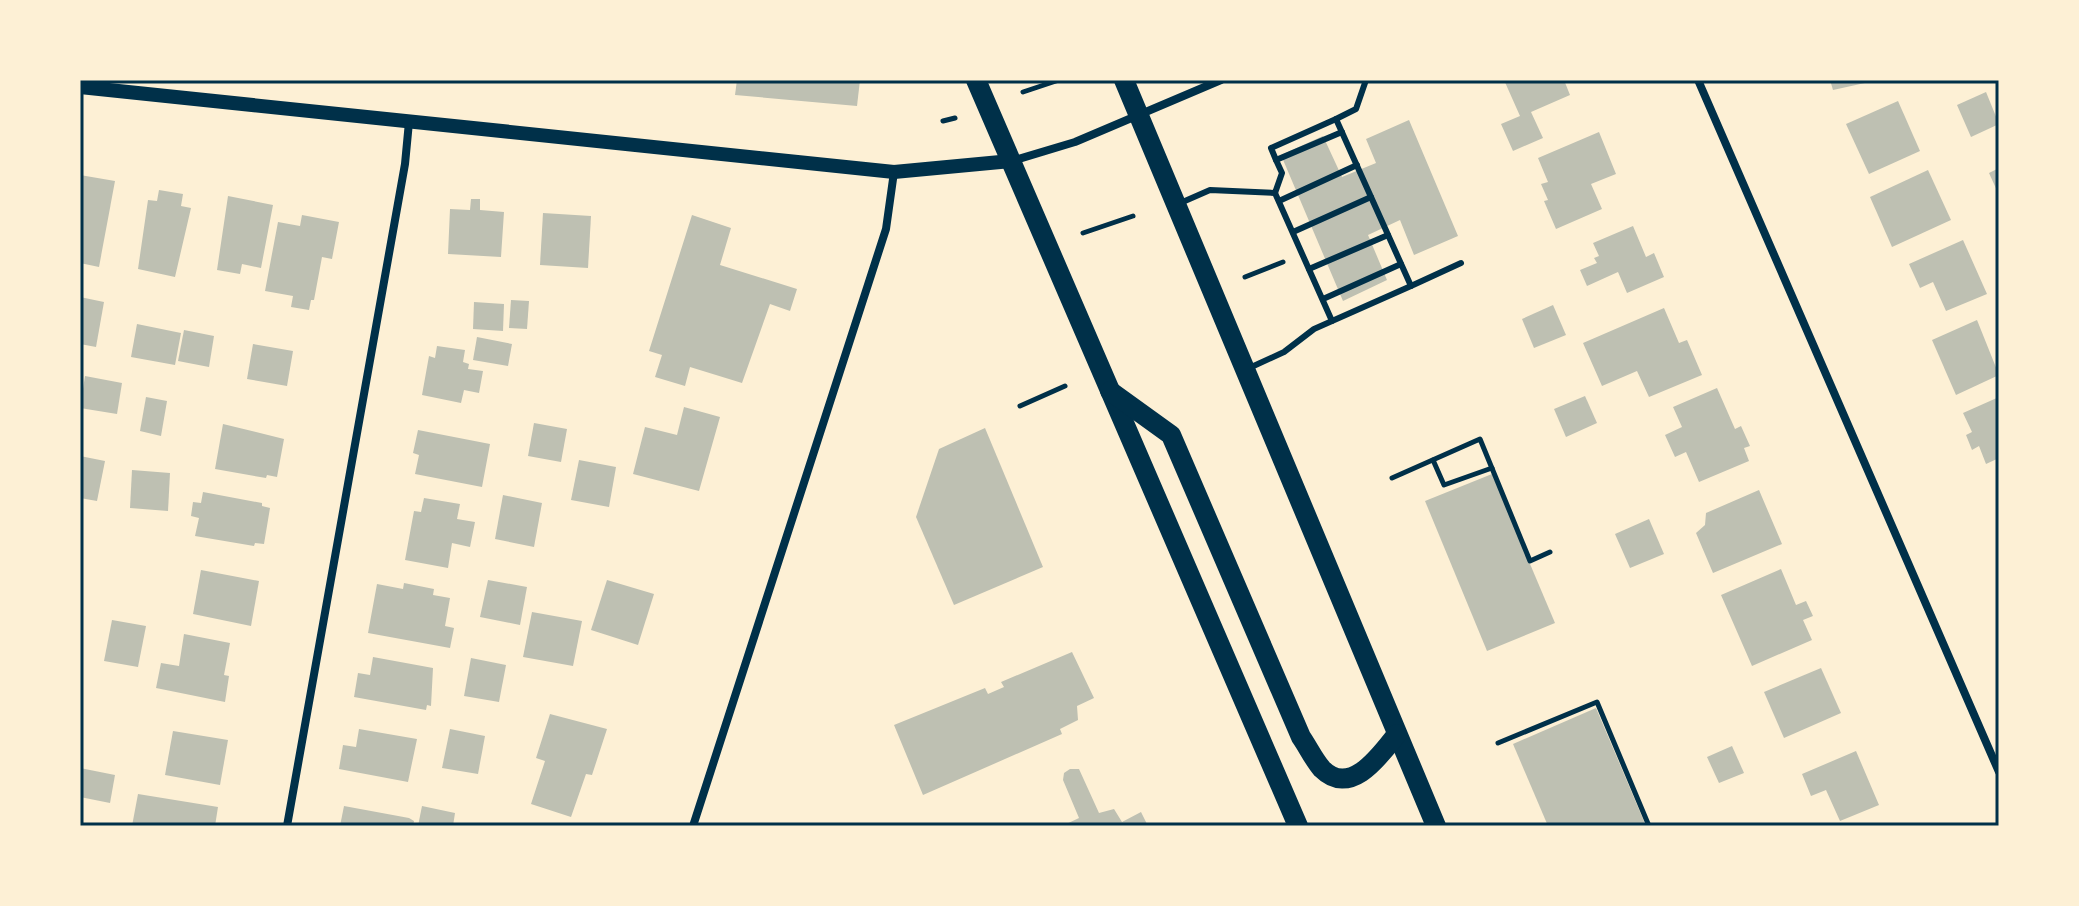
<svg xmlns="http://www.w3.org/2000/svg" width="2079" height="906" font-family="Manrope,sans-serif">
<rect width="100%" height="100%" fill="#fdf0d5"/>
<g fill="#bec0b2">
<path d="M737,80H860L857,106L735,95Z"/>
<path d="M1504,80H1564L1570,95L1531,112L1543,138L1513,151L1501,124L1520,116Z"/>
<path d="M1830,80H1874V81L1833,90Z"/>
<path d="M1986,92L1999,124L1971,137L1957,105Z"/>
<path d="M1898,101L1920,151L1869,174L1846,124Z"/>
<path d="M1409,120L1458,236L1414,255L1400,220L1368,235L1387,280L1343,301L1281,155L1323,136L1342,177L1376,163L1366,139Z"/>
<path d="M1599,132L1616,174L1591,184L1602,209L1556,229L1544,201L1548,200L1541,184L1548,182L1538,158Z"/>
<path d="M1999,168V195L1989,173Z"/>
<path d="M1928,170L1951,220L1892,247L1870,197Z"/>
<path d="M80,175L115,181L99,267L80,263Z"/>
<path d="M159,190L183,194L181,206L191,208L175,277L138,269L148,200L157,201Z"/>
<path d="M228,196L273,205L261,268L242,264L240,274L217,270Z"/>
<path d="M471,199H480V210L504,212L501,257L448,254L450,209L470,210Z"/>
<path d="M543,213L591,216L588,268L540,265Z"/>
<path d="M302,215L339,222L332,259L322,257L314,300H311L309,310L291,307L293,296L265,291L278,222L300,226Z"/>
<path d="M692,215L731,228L720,265L797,289L790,311L770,304L742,383L690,367L685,386L655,377L662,355L649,351Z"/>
<path d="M1633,226L1646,257L1654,253L1664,277L1627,293L1618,272L1587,286L1580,270L1597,263L1594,258L1599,256L1593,243Z"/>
<path d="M1963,240L1987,294L1946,311L1933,282L1920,288L1909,264Z"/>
<path d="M80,297L104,302L96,347L80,344Z"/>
<path d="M511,300L529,301L527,329L509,328Z"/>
<path d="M474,302L504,304L503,331L473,329Z"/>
<path d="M1553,305L1566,335L1534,348L1522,319Z"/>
<path d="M1664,308L1679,343L1687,340L1702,375L1649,397L1637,371L1602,386L1583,343Z"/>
<path d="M1977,320L1999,375L1956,395L1932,340Z"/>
<path d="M137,324L181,333L175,365L131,357Z"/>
<path d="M184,330L214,336L209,367L178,361Z"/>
<path d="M477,337L512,344L508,366L473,360Z"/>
<path d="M253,344L293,351L287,386L247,379Z"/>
<path d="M437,346L465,350L463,362L469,364L468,369L483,371L479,393L464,390L461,403L422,395L429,356L435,358Z"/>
<path d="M85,376L122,383L117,414L80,408Z"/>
<path d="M1717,388L1735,429L1741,426L1750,446L1744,448L1749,461L1699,482L1686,452L1675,457L1665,435L1682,427L1673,407Z"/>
<path d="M1585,396L1597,423L1566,437L1554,409Z"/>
<path d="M146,397L167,401L161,436L140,431Z"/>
<path d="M1999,397V458L1986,464L1979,446L1972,450L1966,435L1972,432L1963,413Z"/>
<path d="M684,407L720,417L699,491L633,474L645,427L677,435Z"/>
<path d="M534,423L567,429L561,462L528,456Z"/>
<path d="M223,424L284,439L277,477L267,475L266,478L215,469Z"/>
<path d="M985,428L1043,567L954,605L916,517L939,449Z"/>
<path d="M418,430L490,444L482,487L415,474L419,455L413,453Z"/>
<path d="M80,456L105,461L97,501L80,498Z"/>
<path d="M579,460L616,467L609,507L571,500Z"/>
<path d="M132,470L170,473L168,511L130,508Z"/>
<path d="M1492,474L1555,623L1487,651L1425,501Z"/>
<path d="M1759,490L1782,544L1713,573L1696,533L1705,525L1706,513Z"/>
<path d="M203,492L262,503V506L270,508L264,544L255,543L254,546L195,536L199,518L191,516L193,502L201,503Z"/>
<path d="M503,495L542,503L534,547L495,539Z"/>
<path d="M424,498L460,504L457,519L475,522L470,547L452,543L448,568L405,560L414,511L421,512Z"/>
<path d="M1649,519L1664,554L1630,568L1615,534Z"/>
<path d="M1781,569L1796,605L1806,601L1813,616L1803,620L1812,640L1752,666L1721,595Z"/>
<path d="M201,570L259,581L251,626L193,614Z"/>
<path d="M488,580L527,587L520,625L480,617Z"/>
<path d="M607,580L654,594L638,645L591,630Z"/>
<path d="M404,583L434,589L433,595L450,598L445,626L454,628L450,648L368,633L377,584L403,589Z"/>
<path d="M532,612L582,621L573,666L523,657Z"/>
<path d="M112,620L146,626L138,667L104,661Z"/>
<path d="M184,634L230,643L224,675L229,676L225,702L156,688L161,663L179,666Z"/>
<path d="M1072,652L1094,698L1077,706L1078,720L1060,729L1062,734L923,795L894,725L985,688L988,694L1004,687L1001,682Z"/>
<path d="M373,657L433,668L431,706L427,705L426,710L354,697L358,673L370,675Z"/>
<path d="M471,658L506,665L499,702L464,696Z"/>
<path d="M1821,668L1841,713L1784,738L1764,692Z"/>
<path d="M1596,708L1646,826H1548L1513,744Z"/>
<path d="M550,714L607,729L592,775L586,774L571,817L531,804L545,761L536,758Z"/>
<path d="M359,729L417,739L408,782L339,769L343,745L356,747Z"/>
<path d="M450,729L485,736L478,774L442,768Z"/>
<path d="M173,731L228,740L220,785L165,775Z"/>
<path d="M1732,746L1744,773L1719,783L1707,757Z"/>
<path d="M1856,751L1879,805L1840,821L1826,790L1811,796L1802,774Z"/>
<path d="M80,768L115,775L110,803L80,797Z"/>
<path d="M1070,769H1079L1099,813L1114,809L1122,822L1141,812L1148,826H1062L1079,818L1063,780L1064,773Z"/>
<path d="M138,794L218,807L215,826H132Z"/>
<path d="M344,806L409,818L414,821L413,826H340Z"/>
<path d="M422,806L455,813L453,826H418Z"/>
</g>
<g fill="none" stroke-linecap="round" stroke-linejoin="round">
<g stroke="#003049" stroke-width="5">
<path d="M1023,92L1059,80"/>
<path d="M943,121L955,118"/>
<path d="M1083,233L1133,216"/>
<path d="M1245,277L1283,262"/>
<path d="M1020,406L1065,386"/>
<path d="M1433,460L1444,485L1492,468"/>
<path d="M1392,478L1480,439L1530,561L1550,552"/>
<path d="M1498,743L1597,702L1649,826"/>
</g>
<g stroke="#003049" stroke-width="6">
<path d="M1276,160L1271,148L1336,119"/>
<path d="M1275,193L1332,321"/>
<path d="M1279,201L1357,165"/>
<path d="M1178,204L1210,190L1275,193L1282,173L1276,160L1342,132"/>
<path d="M1293,232L1371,197"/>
<path d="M1309,269L1388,235"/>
<path d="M1411,286L1461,263"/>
<path d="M1323,299L1401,264"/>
<path d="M1247,369L1284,352L1314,329L1411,286L1336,119L1356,109L1366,80"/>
</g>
<g stroke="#003049" stroke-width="8">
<path d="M1698,80L1999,772"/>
<path d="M1012,161L1075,142L1221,80"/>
<path d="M287,826L405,164L409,122"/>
<path d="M693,826L886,229L894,172"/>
</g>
<path stroke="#003049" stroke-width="14" d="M80,87L894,172L1011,161"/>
<g stroke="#003049" stroke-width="20">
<path d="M976,80L1298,826"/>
<path d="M1124,80L1436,826"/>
<path d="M1110,391L1171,435L1301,737C1308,747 1314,760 1322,769C1351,798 1381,754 1397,734"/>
</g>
</g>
<rect width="2079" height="906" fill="none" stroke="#fdf0d5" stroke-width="164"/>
<rect x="82" y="82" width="1915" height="742" fill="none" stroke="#003049" stroke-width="3"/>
</svg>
